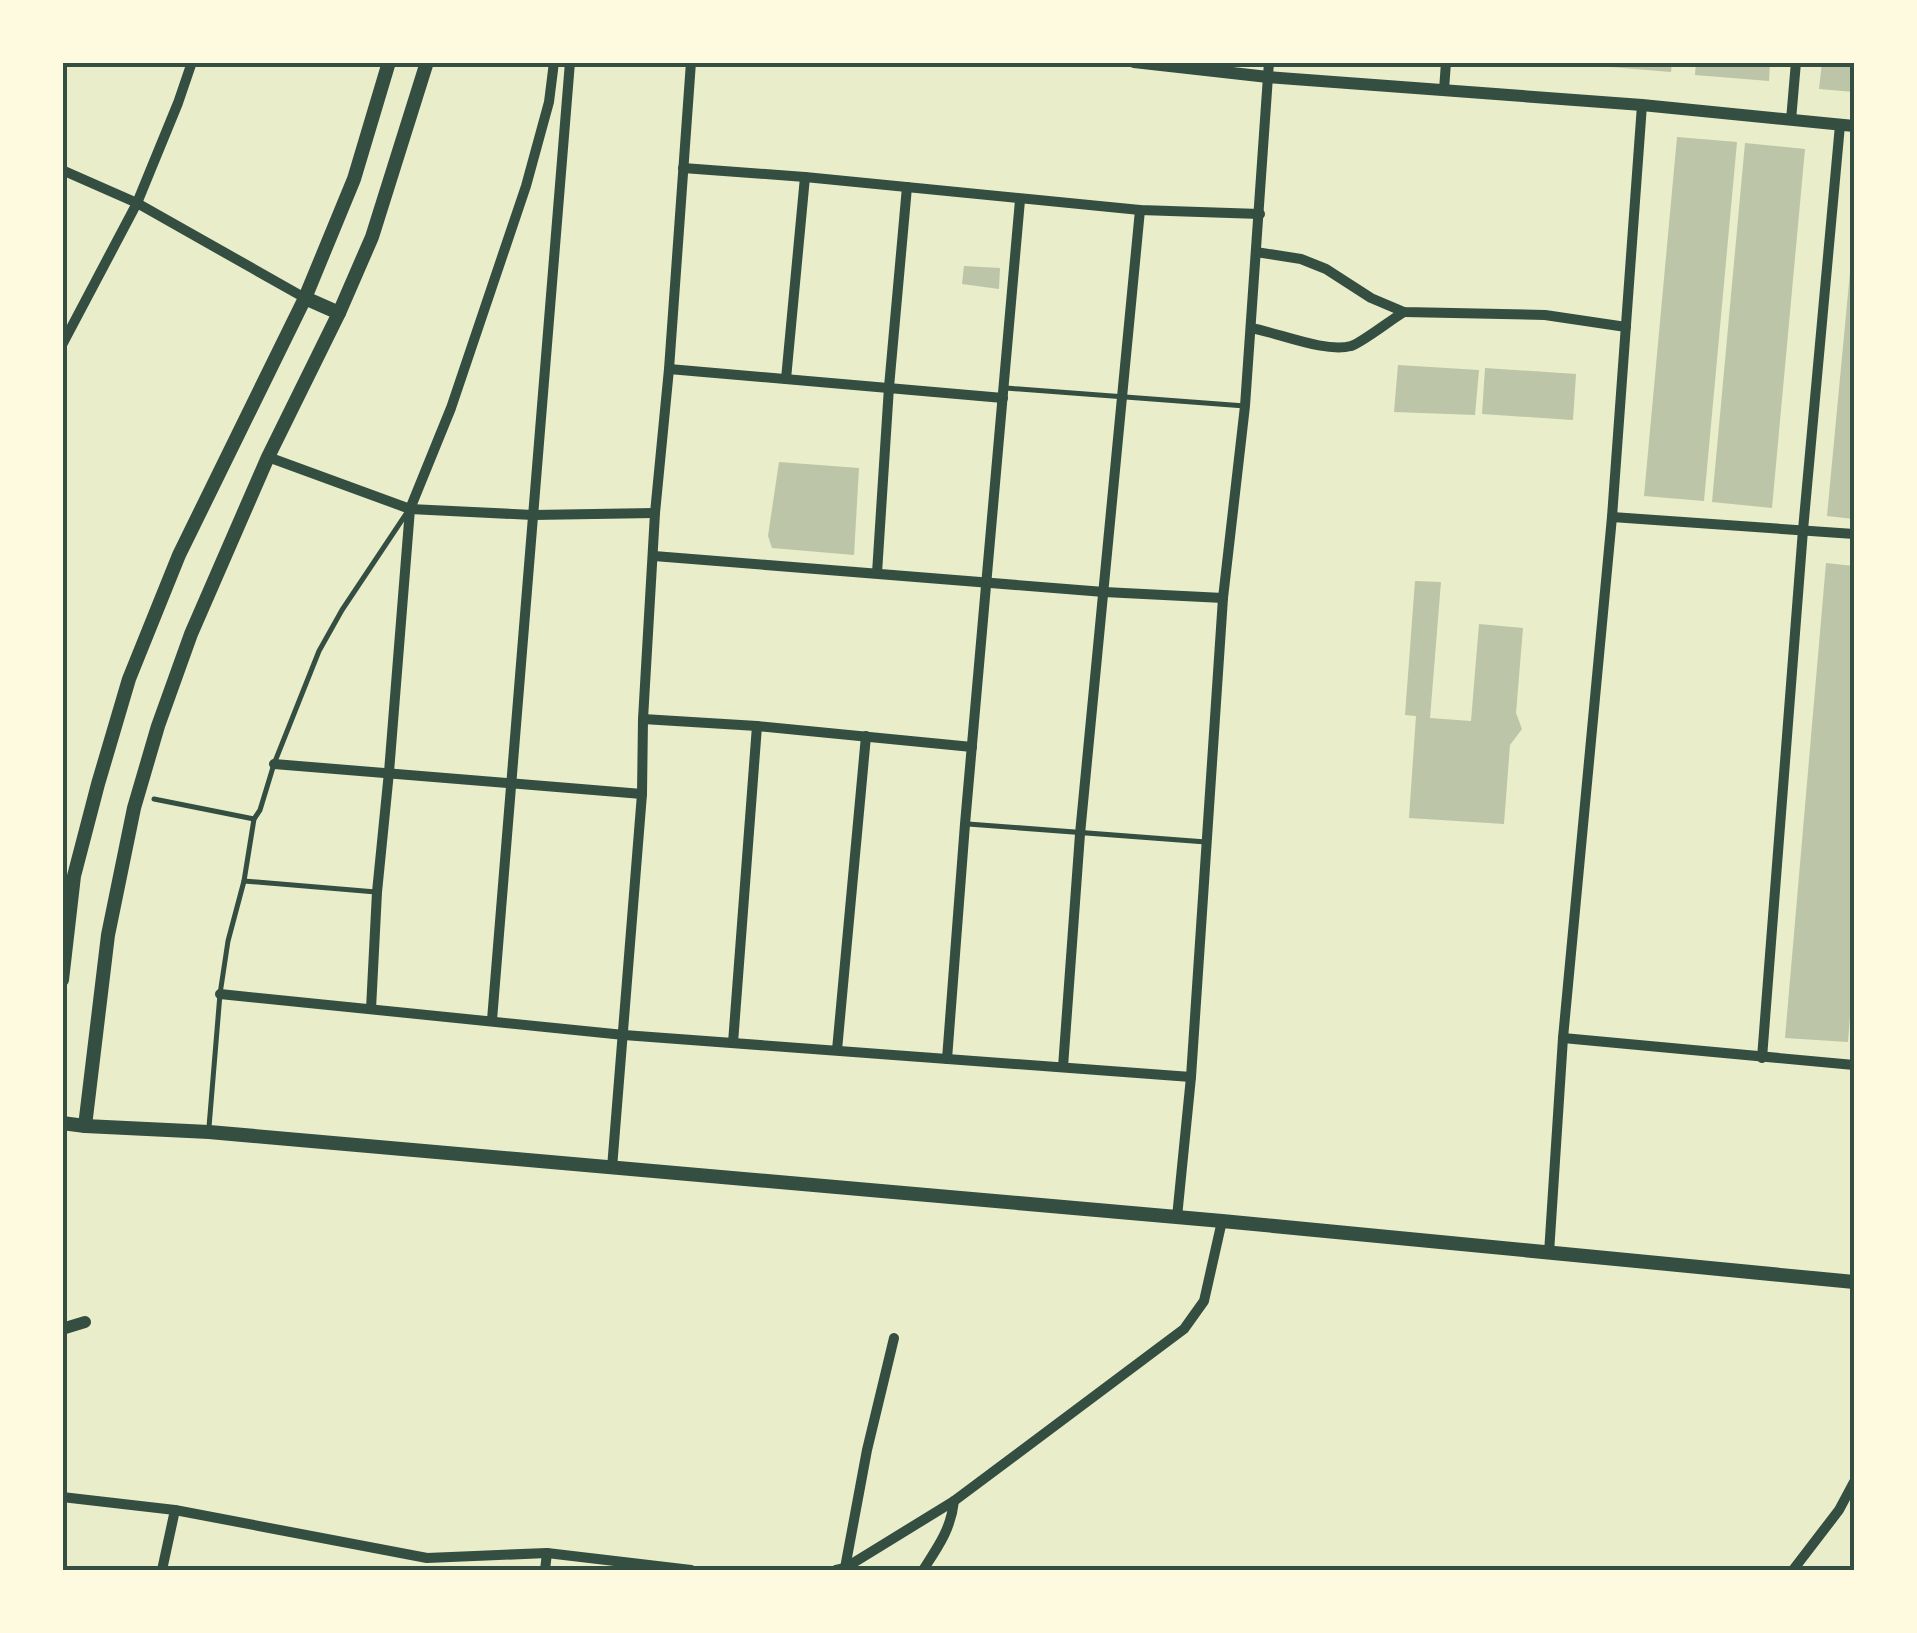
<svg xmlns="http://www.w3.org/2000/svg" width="1917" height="1633" font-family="'Titillium Web',sans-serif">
<rect width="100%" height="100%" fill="#e9edc9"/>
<g fill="#bcc5a7">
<path d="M1587,62H1672L1671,72L1587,65Z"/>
<path d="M1696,62H1770L1769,81L1695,75Z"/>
<path d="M1822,62H1854V92L1819,89Z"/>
<path d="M1677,137L1737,142L1704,501L1644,496Z"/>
<path d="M1745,143L1805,149L1772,508L1712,502Z"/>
<path d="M1852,251H1854V519L1827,516Z"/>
<path d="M964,266L1000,268L999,289L962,284Z"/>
<path d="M1398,365L1479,370L1475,415L1394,412Z"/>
<path d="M1485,368L1576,374L1573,420L1482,414Z"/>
<path d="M779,462L859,468L854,555L772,548L768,536Z"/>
<path d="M1826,563L1854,566V965L1848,1042L1785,1038Z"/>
<path d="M1415,581L1441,582L1430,718L1471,721L1479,624L1523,628L1516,713L1522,729L1510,745L1504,824L1409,818L1416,716L1405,715Z"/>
</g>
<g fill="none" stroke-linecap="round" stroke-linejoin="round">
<g stroke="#344e41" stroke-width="5">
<path d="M1006,388L1245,406"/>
<path d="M154,799L254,819"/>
<path d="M968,824L1206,842"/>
<path d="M244,881L376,892"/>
<path d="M209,1127L220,994L228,941L244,881L254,819L260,810L274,764L319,651L342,610L408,511"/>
</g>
<g stroke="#344e41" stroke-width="10">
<path d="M1444,90L1446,62"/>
<path d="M1791,120L1796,62"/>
<path d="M683,168L805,177L1140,210L1260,214"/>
<path d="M62,170L137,203L305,298"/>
<path d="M1256,252L1301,259L1326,269L1371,298L1404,312L1545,315L1626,327"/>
<path d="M1251,328C1279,333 1325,353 1351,346C1360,344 1392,319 1404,312"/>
<path d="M62,345L137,203L178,103L192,62"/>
<path d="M669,369L1003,398"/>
<path d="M786,379L805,177"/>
<path d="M268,457L410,509L533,515L655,513"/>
<path d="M1612,517L1854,534"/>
<path d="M654,556L1104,592L1223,598"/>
<path d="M877,573L889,387L907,187"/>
<path d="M643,719L757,726L972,747"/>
<path d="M274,764L642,794"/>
<path d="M220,994L624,1035L1191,1077"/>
<path d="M371,1009L377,892L389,772L410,509L451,408L526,186L549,102L554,62"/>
<path d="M492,1020L570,62"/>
<path d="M1563,1038L1854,1065"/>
<path d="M733,1043L757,726"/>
<path d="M837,1050L866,736"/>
<path d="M1762,1058L1803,530L1840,125"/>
<path d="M947,1059L965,824L1020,200"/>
<path d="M1063,1067L1080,834L1140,210"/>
<path d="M612,1168L642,794L643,719L655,513L669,369L691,62"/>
<path d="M1177,1217L1191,1077L1223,598L1245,406L1269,62"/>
<path d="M1549,1253L1563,1038L1612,517L1642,105"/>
<path d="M62,1497L175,1510L427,1558L547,1553L691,1570"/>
<path d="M845,1568L867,1450L894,1338"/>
<path d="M162,1570L175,1510"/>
<path d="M545,1570L547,1553"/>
<path d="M836,1570L845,1568L954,1501L1184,1329L1204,1301L1222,1221"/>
<path d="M923,1570C938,1547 951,1529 954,1501"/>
<path d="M1793,1570L1839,1510L1854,1482"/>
</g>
<g stroke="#344e41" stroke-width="12">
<path d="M1134,62L1268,77L1642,105L1854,126"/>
<path d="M62,1329L85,1322"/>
</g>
<g stroke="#344e41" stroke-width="14">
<path d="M305,298L339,313"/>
<path d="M62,980L74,876L98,784L129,679L179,555L305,298L354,179L389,62"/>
<path d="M62,1123L85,1126L209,1132L1222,1221L1854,1282"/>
<path d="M85,1126L108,935L134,808L158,726L191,634L268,457L339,313L372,237L427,62"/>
</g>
</g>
<rect width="1917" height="1633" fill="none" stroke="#fefae0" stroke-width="130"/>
<rect x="65" y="65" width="1787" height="1503" fill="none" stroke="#344e41" stroke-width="4"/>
</svg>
